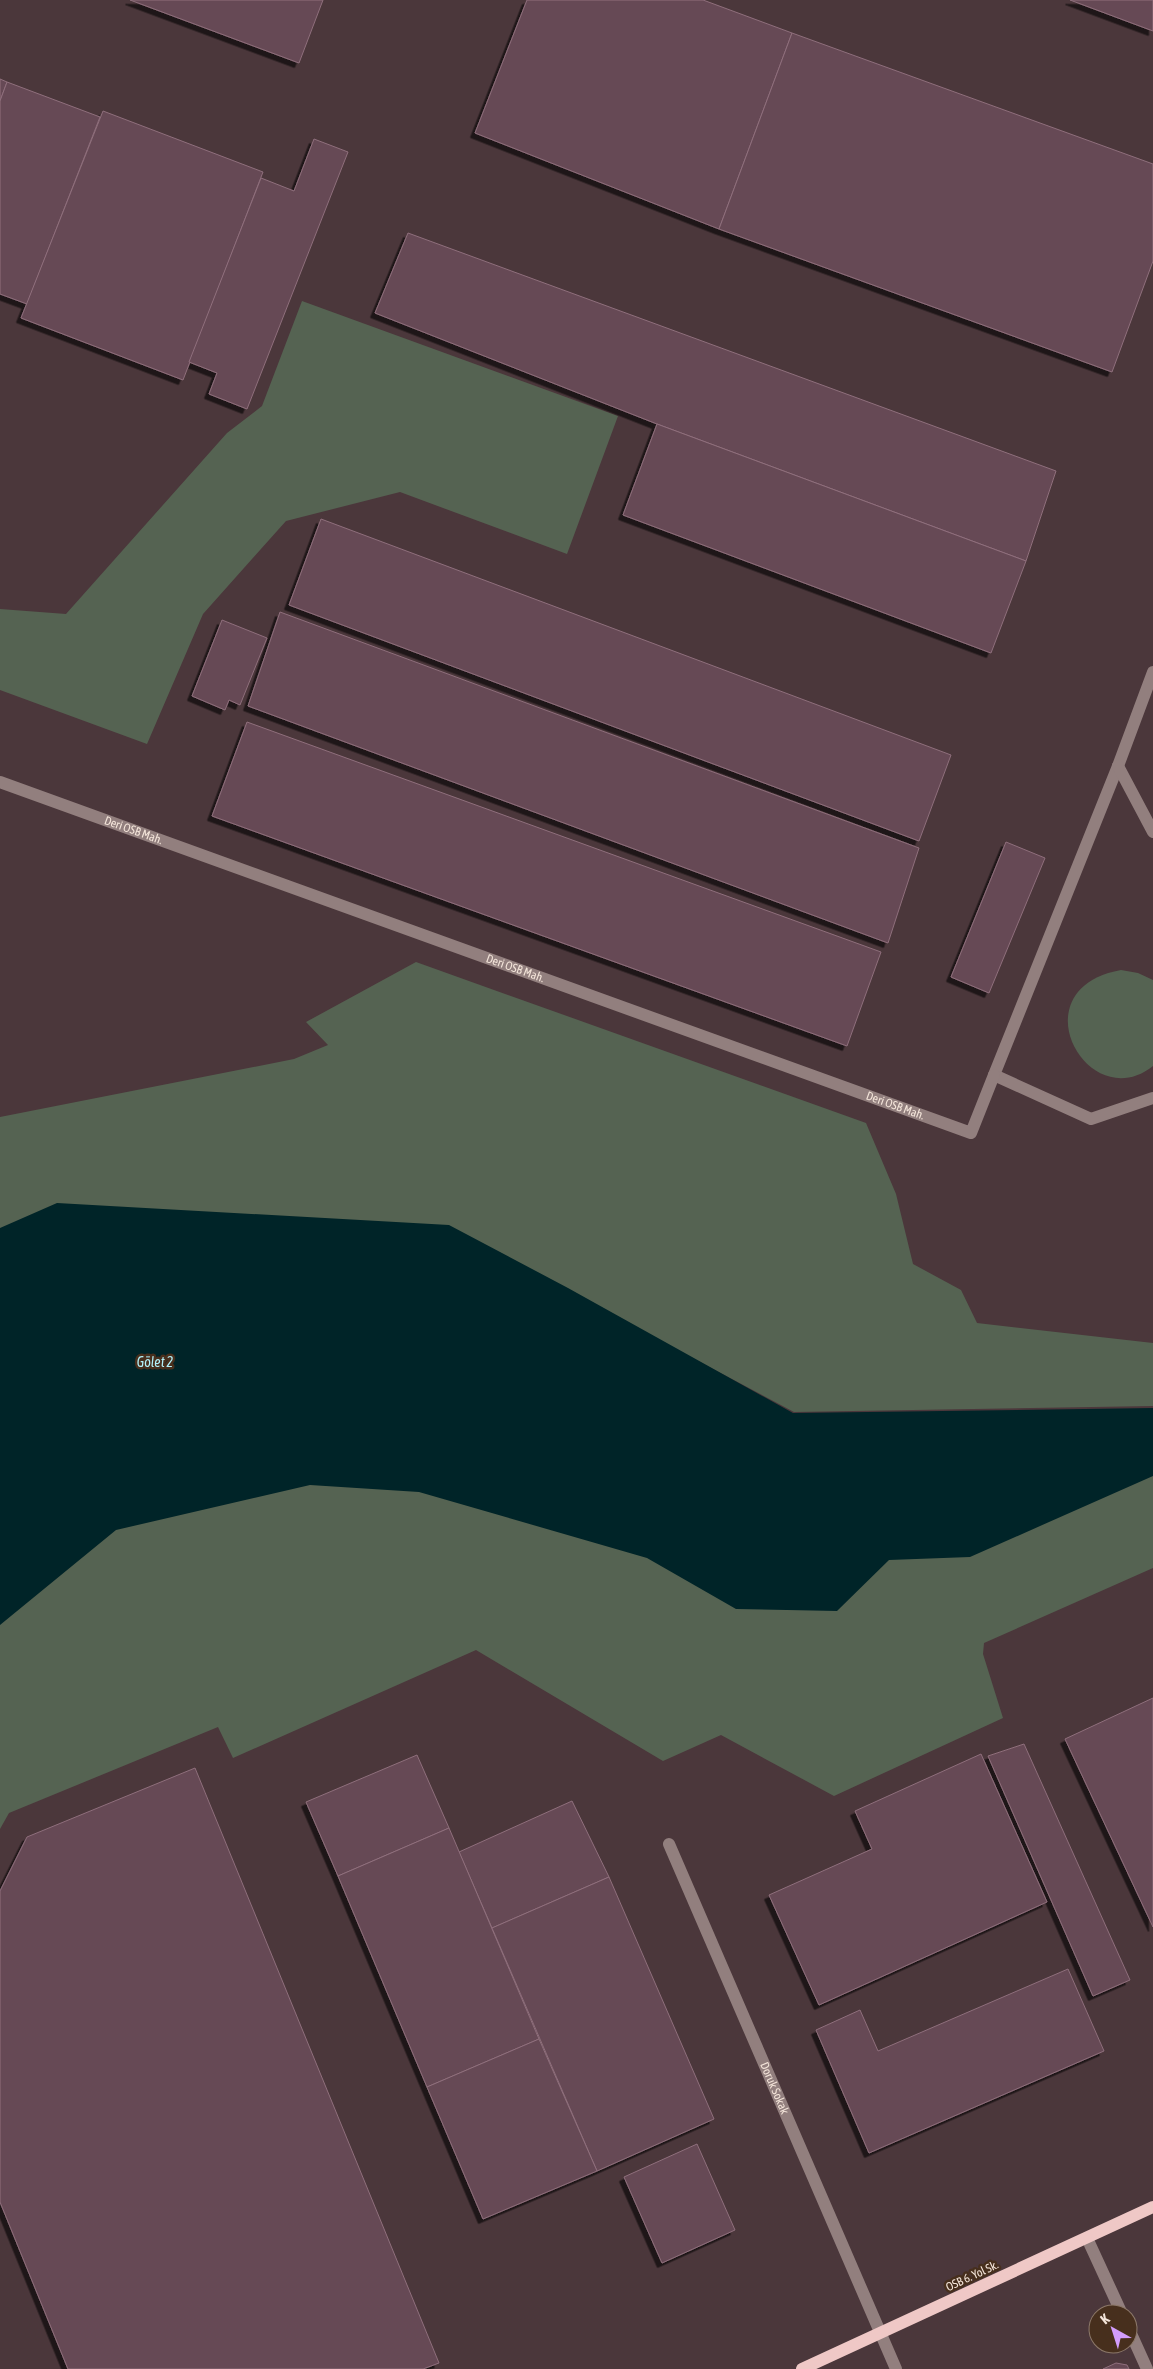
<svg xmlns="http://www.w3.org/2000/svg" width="1153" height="2369" font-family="'Asap Condensed',sans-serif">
<defs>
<filter id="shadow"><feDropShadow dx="-4.5" dy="4.5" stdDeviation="0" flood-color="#0009"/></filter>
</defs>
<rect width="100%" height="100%" fill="#472f1d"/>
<path fill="#4b373b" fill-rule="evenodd" d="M0,0H1153V2369H0ZM1098,2314H1128V2344H1098Z"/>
<g fill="#556352">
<path d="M302,301L618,416L567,554L400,492L286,521L203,614L147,744L0,690V609L66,614L227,433L262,406Z"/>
<path d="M416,962L866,1123L896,1194L913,1264L961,1290L977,1323L1153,1343V1406L794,1412L562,1289L0,1237V1117L294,1059L328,1045L306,1022Z"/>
<path d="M1121,970L1138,973L1153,980V1066C1088,1118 1016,989 1121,970Z"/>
<path d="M1153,1455V1568L984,1643L983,1654L1003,1718L834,1796L721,1735L663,1761L476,1650L233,1758L218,1727L9,1813L0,1829V1595L71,1528L349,1471L889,1538Z"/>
</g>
<path fill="#002428" d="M57,1203L449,1225L568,1288L793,1413L1153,1408V1476L970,1557L889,1560L837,1611L736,1609L647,1558L419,1492L310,1485L116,1530L0,1625V1228Z"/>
<g fill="#664955" stroke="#8f6f7c" filter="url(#shadow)">
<path d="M130,0H323L299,63Z"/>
<path d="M527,0H703L792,33L719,229L475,133Z"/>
<path d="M1070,0H1153V31Z"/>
<path d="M792,33L1153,164V261L1112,372L719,229Z"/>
<path d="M0,79L7,82L0,101Z"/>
<path d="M7,82L100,117L27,304L0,294V101Z"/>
<path d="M103,111L263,172L183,380L21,318Z"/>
<path d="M314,139L348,152L247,409L209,394L217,373L189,362L261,178L294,191Z"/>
<path d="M408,233L1056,471L1026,561L657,424L375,313Z"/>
<path d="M657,424L1026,561L991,653L623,515Z"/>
<path d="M321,519L951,755L919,841L289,605Z"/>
<path d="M280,612L919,848L888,943L248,706Z"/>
<path d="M222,620L267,638L240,705L229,700L225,710L192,696Z"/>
<path d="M247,722L881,952L847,1046L212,816Z"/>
<path d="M1006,842L1045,858L989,993L951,977Z"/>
<path d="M1153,1698V1927L1065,1739Z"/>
<path d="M1024,1744L1130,1980L1093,1996L988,1756Z"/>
<path d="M981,1754L1047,1902L819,2005L769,1895L872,1849L855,1811Z"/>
<path d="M417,1755L449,1828L338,1876L306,1802Z"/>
<path d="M195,1768L439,2363L423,2369H68L0,2202V1891L27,1837Z"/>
<path d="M572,1801L609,1877L492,1928L459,1852Z"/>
<path d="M449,1828L539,2039L427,2087L338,1876Z"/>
<path d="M609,1877L714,2119L597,2171L492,1928Z"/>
<path d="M1068,1969L1104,2051L869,2153L816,2030L860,2010L878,2051Z"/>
<path d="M539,2039L597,2171L483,2219L427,2087Z"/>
<path d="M697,2144L735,2230L662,2263L624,2177Z"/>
<path d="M1116,2363L1127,2365L1129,2369H1103Z"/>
</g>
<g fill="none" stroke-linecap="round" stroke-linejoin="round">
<g stroke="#927f7e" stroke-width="12">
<path d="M1153,672L1118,766L994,1075L1091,1119L1153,1098"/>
<path d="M1118,766L1153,832"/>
<path id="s1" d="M0,782L971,1133L994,1075"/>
<path id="s2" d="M669,1844L896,2369"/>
<path d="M1087,2238L1122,2314"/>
<path d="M1128,2327L1147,2369"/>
</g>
<path stroke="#efc8c6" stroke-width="12" d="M802,2369L1153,2207"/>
</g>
<g text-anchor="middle" stroke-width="5" stroke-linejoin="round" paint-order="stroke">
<g font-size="12" fill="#f4e5da" stroke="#472f1d">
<text dy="4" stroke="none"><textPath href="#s1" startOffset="142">Deri OSB Mah.</textPath></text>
<text dy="4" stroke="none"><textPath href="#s1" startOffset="548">Deri OSB Mah.</textPath></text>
<text dy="4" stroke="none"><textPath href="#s1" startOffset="952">Deri OSB Mah.</textPath></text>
<text dy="4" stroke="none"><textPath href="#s2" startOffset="266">Doruk Sokak</textPath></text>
<text transform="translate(972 2276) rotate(-25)" y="4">OSB 6. Yol Sk.</text>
</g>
<g font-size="14" font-style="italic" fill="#b1f2fb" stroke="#472f1d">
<text x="155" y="1367">Gölet 2</text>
</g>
</g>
<g transform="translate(1113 2329) rotate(321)"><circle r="24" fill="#472f1d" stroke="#8c7869"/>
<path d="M0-4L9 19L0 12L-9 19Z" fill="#d29dfd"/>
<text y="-8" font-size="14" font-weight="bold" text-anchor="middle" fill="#f4e5da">K</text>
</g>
</svg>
